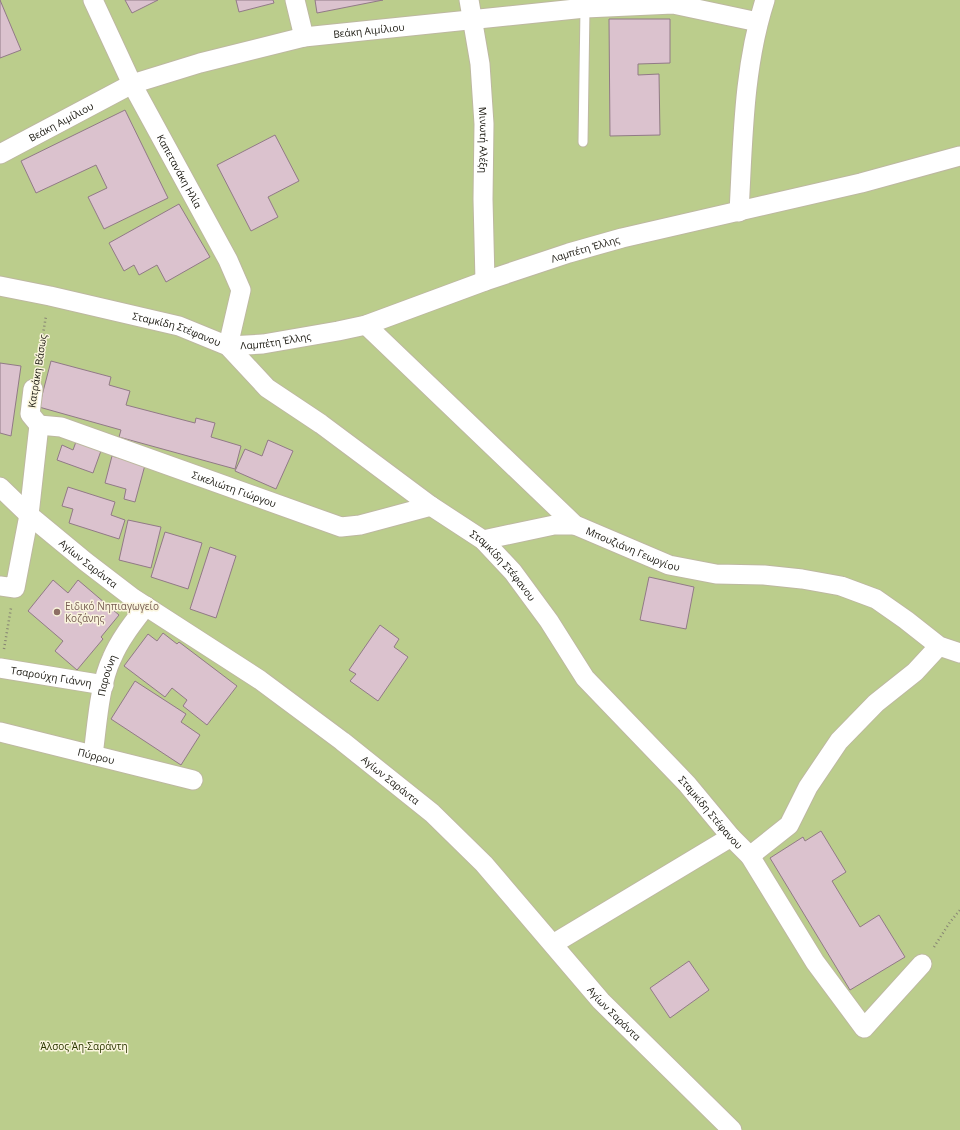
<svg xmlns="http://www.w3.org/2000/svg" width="960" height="1130" font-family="'Open Sans',sans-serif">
<rect width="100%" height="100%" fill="#ede8d0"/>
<rect fill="#bbcd8c" x="0" y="0" width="960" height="1130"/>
<g fill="#dbc2ce" stroke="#917a86">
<path d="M0,0L21,50L0,58Z"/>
<path d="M125,0H158L132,13Z"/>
<path d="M236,0H273L274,3L239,12Z"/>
<path d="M315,0H383L317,13Z"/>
<path d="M609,19H670V63L638,64V75L659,74L660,135L610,136Z"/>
<path d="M125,110L168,198L104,229L88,197L107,188L96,165L36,193L21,161Z"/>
<path d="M275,135L299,181L268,197L278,217L251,231L217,165Z"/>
<path d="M179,204L210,257L166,282L157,265L139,275L134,265L124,271L109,243Z"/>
<path d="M51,361L111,377L109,385L130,391L126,405L195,423L196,418L215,423L211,437L241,446L235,469L119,437L121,430L39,407Z"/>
<path d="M0,363L21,366L11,436L0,433Z"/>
<path d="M77,439L102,448L93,473L57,460L62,445L73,450Z"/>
<path d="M268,440L293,451L276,489L235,471L245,449L262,456Z"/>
<path d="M112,456L145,465L135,502L124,499L126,489L105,483Z"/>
<path d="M68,487L115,502L111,515L125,520L119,539L69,523L73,509L62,506Z"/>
<path d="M128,520L161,527L151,568L119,560Z"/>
<path d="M165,532L202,543L188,589L151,577Z"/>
<path d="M210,547L236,556L216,618L190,609Z"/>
<path d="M649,577L694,587L686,629L640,620Z"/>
<path d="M53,580L68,593L78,580L119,615L101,637L103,639L77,670L55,651L63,641L28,611Z"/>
<path d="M380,625L399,639L394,647L408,657L378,701L350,681L356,674L349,670Z"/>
<path d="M163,633L177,644L179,642L237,686L207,725L183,706L187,700L172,688L165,697L124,666L148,634L157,641Z"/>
<path d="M135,681L186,714L181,722L200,735L181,765L111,719Z"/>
<path d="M821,831L846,872L832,881L860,927L879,915L905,957L850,990L770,858L803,837L805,841Z"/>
<path d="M689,961L709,990L670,1018L650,988Z"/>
</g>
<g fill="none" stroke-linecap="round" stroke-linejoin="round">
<defs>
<path id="lane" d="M583,142L585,8"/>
<g id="street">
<path id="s1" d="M93,0L132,84L228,260L241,290L228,346"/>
<path d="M295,0L304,37"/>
<path id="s2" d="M469,0L480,64L484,124L483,199L485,281"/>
<path id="s3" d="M0,154L132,84L200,63L304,37L585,8L673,4L758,22"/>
<path d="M739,212C743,141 743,68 765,0"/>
<path id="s4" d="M0,286L50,296L179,326L228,346L267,388L321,424L431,506L483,540L513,572L549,621L585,678L687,784L731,837L750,856L815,962L864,1028L922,964"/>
<path id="s5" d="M366,325L575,525L669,565L716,574L764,575L802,579L841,586L876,599L906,620L939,646L960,653"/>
<path id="s6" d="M228,346L263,344L338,331L366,325L485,281L569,253L622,238L861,183L960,156"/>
<path id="s7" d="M39,425L61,427L341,527L360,525L431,506"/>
<path id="s8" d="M0,487L29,515L86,562L133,598L260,680L342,741L432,813L484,864L601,1001L732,1130"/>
<path d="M483,540L554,525H575"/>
<path d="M0,586L15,588L29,515L39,425L30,414L33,389"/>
<path id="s9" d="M0,668L104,685"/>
<path id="s10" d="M0,732L193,780"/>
<path id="s11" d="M93,755C97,726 99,685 112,658C120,639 133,623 146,606"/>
<path d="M750,856L789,825L808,787L839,741L876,703L915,672L939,646"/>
<path d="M553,944L731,837"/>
</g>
</defs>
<use href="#lane" stroke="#bdb8a0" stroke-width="11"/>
<use href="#street" stroke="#bdb8a0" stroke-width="21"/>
<g stroke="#868373" stroke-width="2.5" stroke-dasharray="1 3" stroke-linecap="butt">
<path d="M37,370L46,316"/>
<path d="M4,649L11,608"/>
<path d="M934,947L950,922L960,910"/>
</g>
<use href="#lane" stroke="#fff" stroke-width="9"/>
<use href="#street" stroke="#fff" stroke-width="19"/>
</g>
<circle fill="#8d6e63" stroke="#faf5dd" stroke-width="1.5" cx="57" cy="612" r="4"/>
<g text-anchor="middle" stroke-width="3" stroke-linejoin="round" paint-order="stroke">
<g font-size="10" fill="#18160e" stroke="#faf5dd">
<text dy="4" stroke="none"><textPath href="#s3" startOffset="393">Βεάκη Αιμίλιου</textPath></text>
<text dy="4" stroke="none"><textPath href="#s3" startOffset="69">Βεάκη Αιμίλιου</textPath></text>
<text dy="4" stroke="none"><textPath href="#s2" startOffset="141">Μινωτή Αλέξη</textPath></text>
<text dy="4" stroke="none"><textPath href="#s1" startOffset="192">Καπετανάκη Ηλία</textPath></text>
<text dy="4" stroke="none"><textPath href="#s6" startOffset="372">Λαμπέτη Έλλης</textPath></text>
<text dy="4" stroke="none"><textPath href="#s4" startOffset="182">Σταμκίδη Στέφανου</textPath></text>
<text dy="4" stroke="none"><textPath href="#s6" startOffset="48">Λαμπέτη Έλλης</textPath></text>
<text transform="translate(37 371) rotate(-81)" y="4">Κατράκη Βάσως</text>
<text dy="4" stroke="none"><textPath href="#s7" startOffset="206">Σικελιώτη Γιώργου</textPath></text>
<text dy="4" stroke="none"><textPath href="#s5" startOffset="352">Μπουζιάνη Γεωργίου</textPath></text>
<text dy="4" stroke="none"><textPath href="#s8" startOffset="117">Αγίων Σαράντα</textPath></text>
<text dy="4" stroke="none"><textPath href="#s4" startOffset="590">Σταμκίδη Στέφανου</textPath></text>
<text dy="4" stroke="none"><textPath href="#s9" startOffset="52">Τσαρούχη Γιάννη</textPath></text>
<text dy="4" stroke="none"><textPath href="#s11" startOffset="81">Παρούνη</textPath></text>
<text dy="4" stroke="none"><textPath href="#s10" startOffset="99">Πύρρου</textPath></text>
<text dy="4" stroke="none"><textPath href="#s8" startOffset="489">Αγίων Σαράντα</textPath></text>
<text dy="4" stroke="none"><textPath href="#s4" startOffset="914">Σταμκίδη Στέφανου</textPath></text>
<text dy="4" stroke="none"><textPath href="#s8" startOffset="813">Αγίων Σαράντα</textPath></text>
</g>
<g font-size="10" fill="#785e54" stroke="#faf5dd" text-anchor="start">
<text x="65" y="610">Ειδικό Νηπιαγωγείο<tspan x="65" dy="12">Κοζάνης</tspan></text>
</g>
<g font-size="10" fill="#2c3700" stroke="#faf5dd">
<text x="84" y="1050">Άλσος Άη-Σαράντη</text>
</g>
</g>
</svg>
